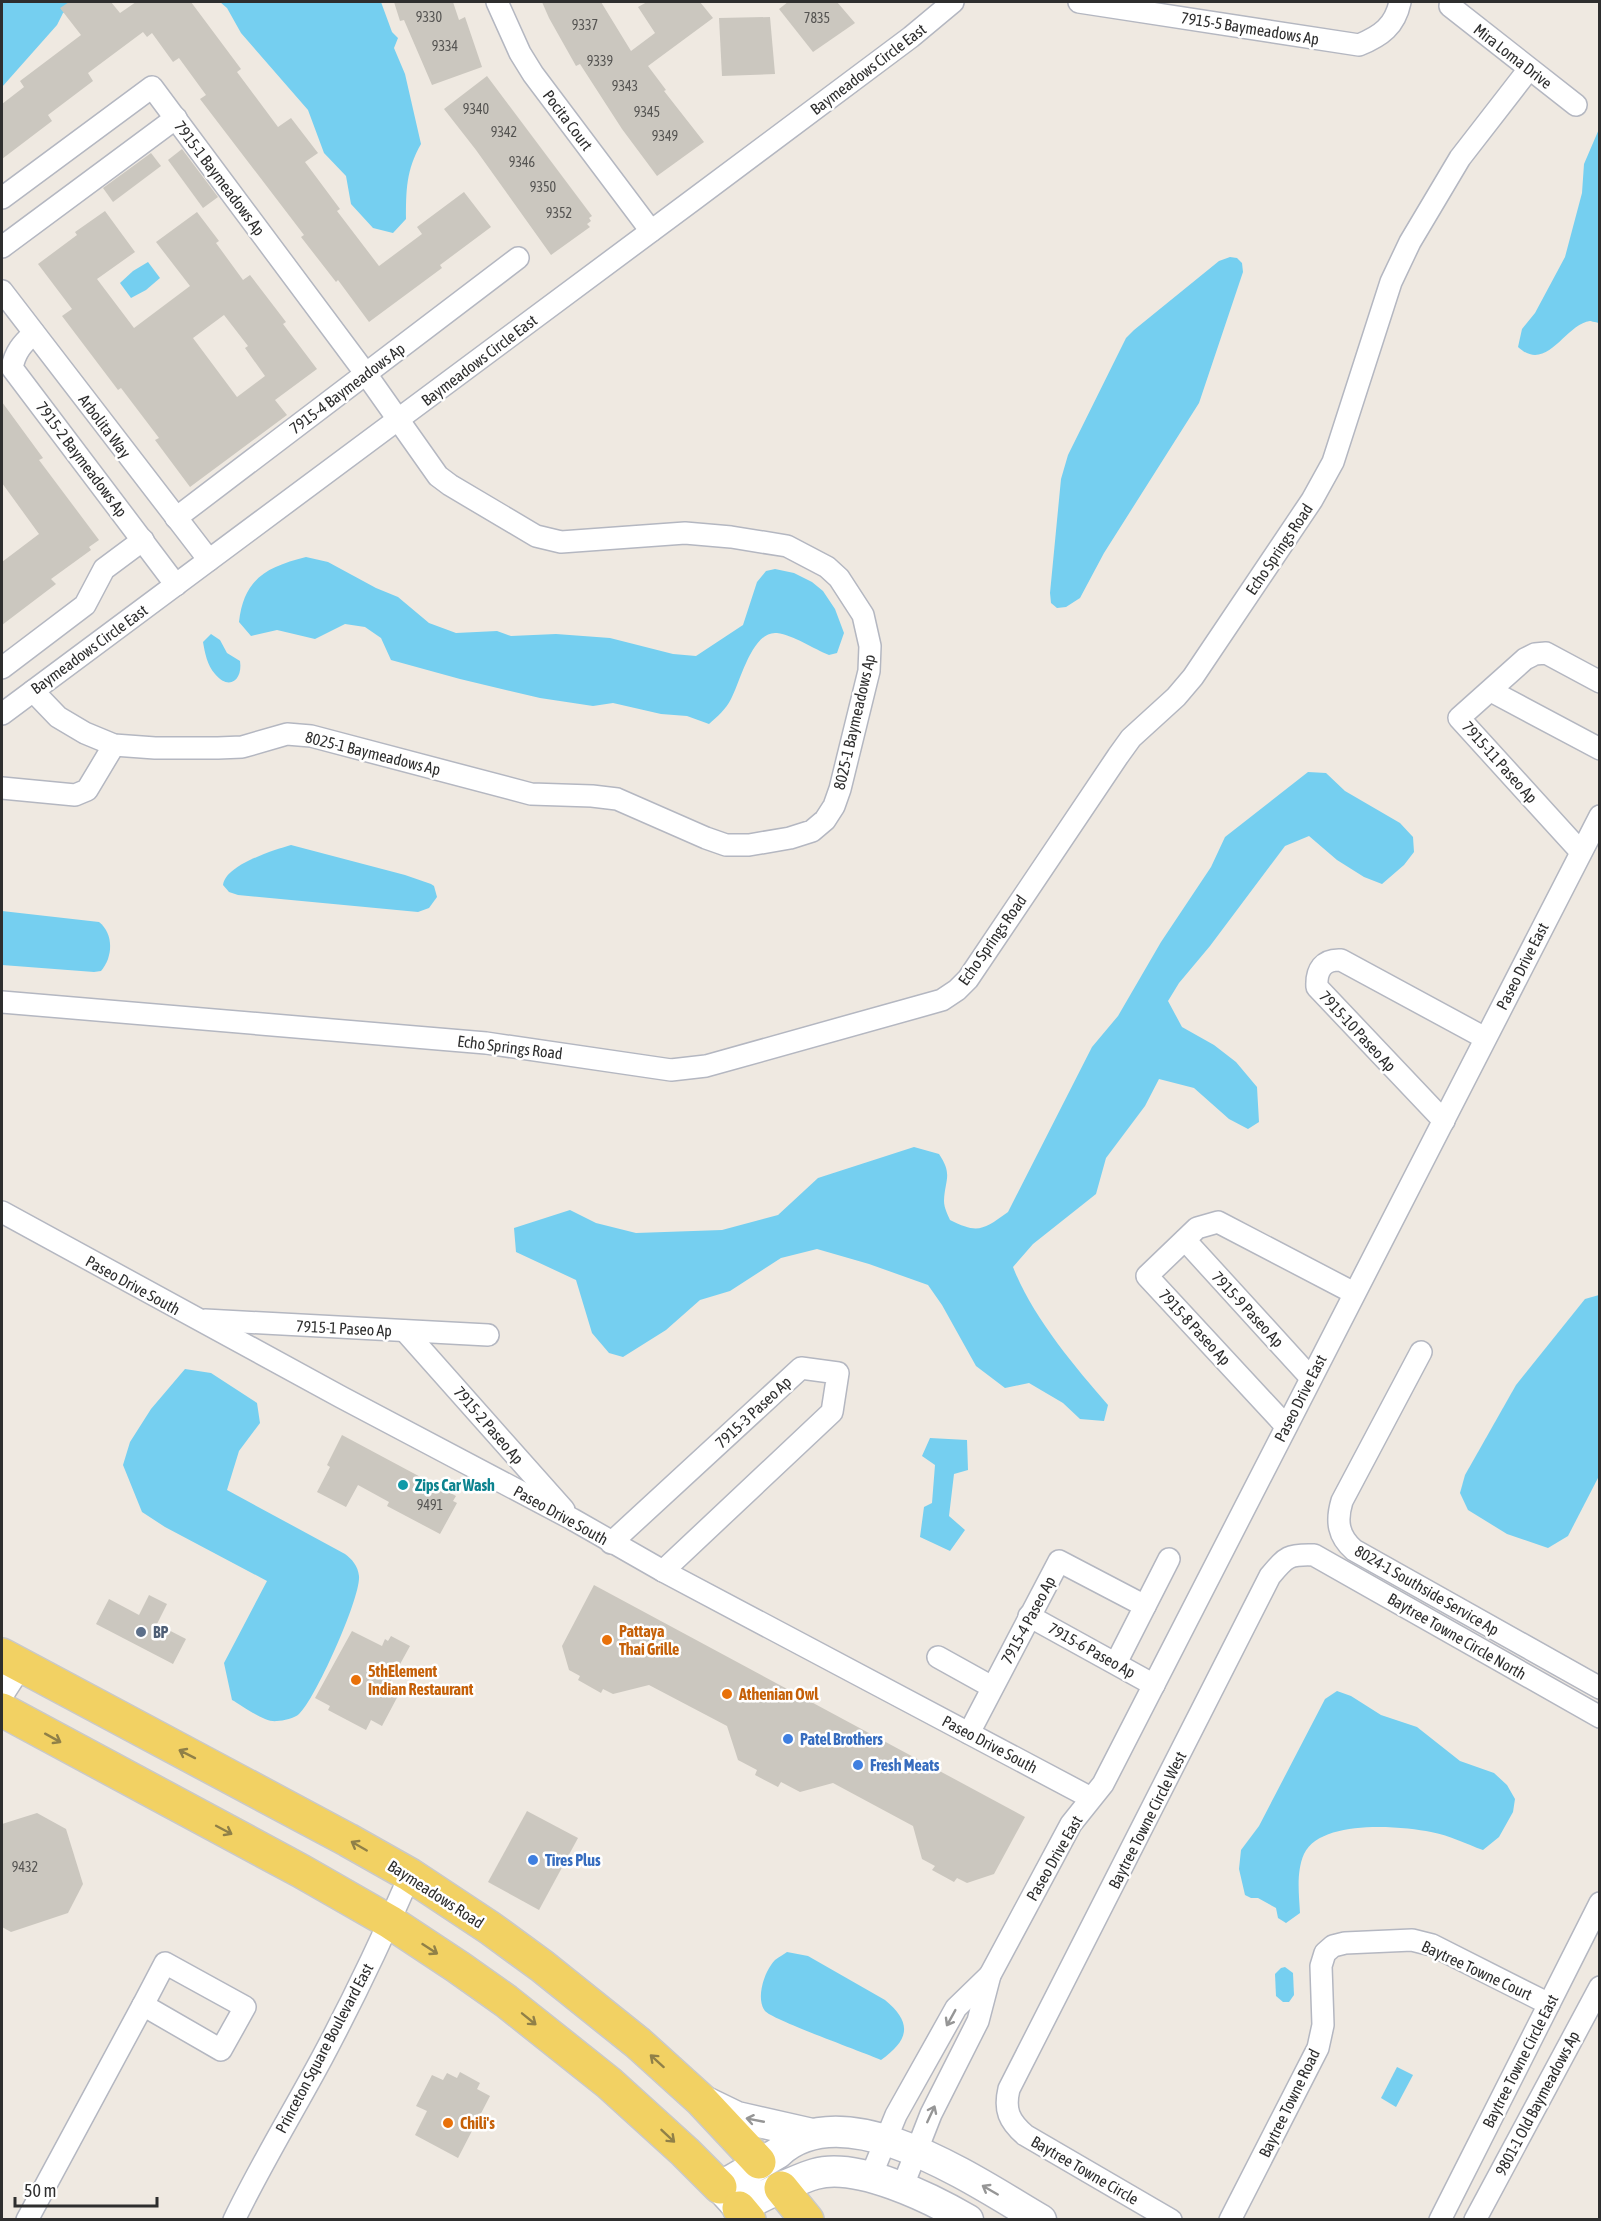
<svg xmlns="http://www.w3.org/2000/svg" width="1601" height="2221" font-family="'Asap Condensed',sans-serif">
<rect width="100%" height="100%" fill="#efe9e1"/>
<g fill="#75cff0">
<path d="M2,2H80L63,13L57,25L2,87Z"/>
<path d="M220,2H381L392,32L398,38L394,48L405,74L421,144C406,170 406,191 406,219L393,233L373,228L351,204L346,176L324,153L308,110L241,33L227,8Z"/>
<path d="M1599,129V323C1599,323 1590,321 1590,321C1565,324 1547,374 1518,347L1522,329L1535,313L1565,257L1582,193L1584,164Z"/>
<path d="M1230,257L1237,258L1242,263L1243,272L1199,403L1104,553L1080,598L1066,607L1057,608L1051,603L1050,593L1061,479L1068,455L1126,338L1134,330L1219,261Z"/>
<path d="M148,262L160,278L146,290L131,298L120,283L133,271Z"/>
<path d="M306,557L328,562L376,588L398,597L429,623L456,633L497,631L511,636L556,634L610,638L673,654L696,656L743,625L757,582L766,571L775,569L794,573L812,582L823,591L835,609L844,633L837,653L829,655C814,649 793,635 777,633C752,630 740,683 731,699C726,709 717,717 709,724L687,716L661,714L613,703L593,706L540,698L460,679L391,660L381,638L365,627L345,624L315,639L277,630L251,636L239,622C244,578 267,567 306,557Z"/>
<path d="M211,634L220,640L227,653L240,661C243,680 229,691 215,674C207,665 205,653 203,642Z"/>
<path d="M1308,772L1326,773L1345,791L1400,823L1413,837L1414,852L1404,865L1382,884L1364,877L1337,860L1309,836L1285,846L1210,946L1179,983L1168,1001L1182,1027L1214,1045L1236,1062L1257,1087L1259,1122L1248,1129L1229,1119L1194,1088L1159,1079L1145,1106L1106,1158L1096,1194L1033,1244L1013,1267C1032,1316 1074,1366 1108,1405L1104,1421L1080,1419L1063,1403L1029,1383L1005,1388L976,1366L942,1305L928,1285L869,1264L817,1249L781,1258L730,1291L700,1300L666,1330L623,1357L609,1353L592,1333L576,1280L516,1252L514,1228L570,1210L596,1223L636,1233L722,1230L778,1215L818,1178L914,1147L939,1154C953,1175 945,1179 944,1201C944,1208 948,1215 950,1220C978,1234 983,1230 1008,1212L1092,1047L1118,1016L1161,942L1211,867L1225,837Z"/>
<path d="M291,845L405,875L431,884L434,886L437,897L429,908L418,912L238,895L229,892L223,885C225,865 274,850 291,845Z"/>
<path d="M2,911L99,922C114,934 113,957 101,971L94,972L2,965Z"/>
<path d="M1599,1295V1476L1568,1536L1548,1548L1507,1534L1468,1510L1460,1493L1465,1475L1516,1385L1585,1299Z"/>
<path d="M185,1369L211,1373L257,1403L260,1423L239,1451L227,1490L345,1554C352,1559 358,1566 359,1576C361,1597 315,1700 299,1714C295,1718 283,1721 277,1721C265,1723 243,1706 232,1700L224,1663L267,1581L165,1527L142,1512L123,1465L130,1442L151,1409Z"/>
<path d="M930,1438L967,1440L968,1470L954,1474L949,1516L965,1530L950,1551L920,1537L924,1507L932,1503L935,1465L922,1456Z"/>
<path d="M1337,1691L1351,1696L1381,1715L1417,1727L1460,1761L1494,1773L1507,1785L1515,1799L1513,1812L1499,1837L1483,1850C1466,1844 1449,1835 1431,1832C1400,1826 1321,1819 1304,1854C1296,1872 1299,1894 1300,1913L1286,1923L1278,1918L1276,1908L1258,1898H1251L1245,1895L1239,1869L1241,1850L1259,1826L1325,1699Z"/>
<path d="M787,1952L808,1956L885,2000C913,2023 909,2040 881,2060C863,2052 773,2020 765,2011C755,1998 765,1970 775,1960C779,1957 784,1954 787,1952Z"/>
<path d="M1285,1967L1293,1973L1294,1995L1289,2002H1283L1276,1996L1275,1974L1281,1968Z"/>
<path d="M1397,2067L1413,2075L1396,2107L1381,2098Z"/>
</g>
<g fill="#cbc7bf" fill-rule="evenodd">
<path d="M69,2H111L120,13L136,2H191L241,69L237,72L278,127L291,118L318,153L305,162L340,209L337,211L379,266L422,234L417,227L464,192L491,227L440,265L442,268L369,322L338,280L336,282L301,237L304,235L200,99L206,95L179,58L173,62L152,33L147,37L143,32L88,73L93,81L48,115L52,121L2,159V104L24,87L20,81L81,35L60,8Z"/>
<path d="M394,2H453L459,20L465,17L482,67L432,85L404,20L400,21Z"/>
<path d="M542,2H601L631,51L655,33L638,7L647,2H700L713,18L648,66L666,90L664,91L704,142L657,176L622,129L580,64L576,66L549,18Z"/>
<path d="M788,2H837L855,23L813,52L779,9Z"/>
<path d="M770,17L775,74L722,76L719,18Z"/>
<path d="M487,76L592,216L589,218L591,221L587,224L590,227L551,255L476,150L444,109Z"/>
<path d="M182,149L218,197L203,208L168,160Z"/>
<path d="M151,153L161,166L113,202L103,188Z"/>
<path d="M105,211L135,252L97,279L134,328L190,286L156,242L197,212L219,241L216,243L243,280L250,275L286,322L283,324L317,369L275,400L287,415L190,487L155,440L159,438L121,388L118,390L62,316L72,309L38,264L77,235L75,232ZM224,315L248,346L245,348L265,376L237,397L193,338Z"/>
<path d="M2,402L43,458L39,460L99,540L89,547L91,550L51,579L56,584L2,625V562L39,534L2,483Z"/>
<path d="M342,1435L456,1496L453,1501L457,1503L440,1534L387,1506L389,1502L358,1485L346,1507L317,1492L330,1467L327,1465Z"/>
<path d="M594,1585L1025,1817L994,1874L967,1883L957,1878L954,1882L932,1870L935,1866L922,1859L913,1826L833,1783L800,1792L781,1782L778,1787L755,1775L757,1770L738,1760L727,1726L649,1685L613,1694L603,1689L601,1693L578,1680L580,1676L569,1670L562,1646Z"/>
<path d="M149,1595L167,1604L157,1624L186,1639L173,1664L96,1624L109,1599L139,1615Z"/>
<path d="M352,1631L382,1646L385,1639L388,1641L391,1636L410,1646L388,1686L400,1692L382,1726L371,1720L366,1730L328,1710L330,1706L315,1698Z"/>
<path d="M527,1811L578,1838L539,1910L488,1882Z"/>
<path d="M37,1813L66,1829L83,1884L68,1913L11,1932L2,1927V1824Z"/>
<path d="M460,2072L480,2083L477,2089L490,2096L458,2158L415,2135L427,2111L416,2106L432,2075L443,2080L447,2073L457,2078Z"/>
</g>
<g fill="none" stroke-linecap="round" stroke-linejoin="round">
<defs>
<g id="street">
<path d="M497,2L520,53L533,74L651,231"/>
<path d="M1079,2L1359,45C1381,36 1395,26 1400,2"/>
<path d="M1450,6L1576,105"/>
<path d="M2,198L152,87L366,374L438,476L450,485L536,536L561,542L685,533L731,537L787,546L827,567L839,578L863,615L870,646L869,671L840,789L834,806L825,820L812,831L790,838L749,845H726L706,838L617,799L592,796L531,794L311,736L287,734L242,747L218,748H155L114,745L85,733L58,717L33,691"/>
<path d="M2,247L176,118"/>
<path d="M2,291L209,560"/>
<path d="M34,333C22,344 15,352 12,368L176,585"/>
<path d="M176,518L518,258"/>
<path d="M2,668L85,605L104,569L143,540"/>
<path d="M1491,691L1600,749"/>
<path d="M2,714L693,200L911,37L953,2"/>
<path d="M2,788L75,795L87,790L114,745"/>
<path d="M1581,852L1459,718L1525,659L1535,654L1546,653L1600,682"/>
<path d="M2,1002L486,1043L671,1070L706,1066L942,1000L957,990L968,979L1118,756L1131,738L1176,697L1193,677L1312,500L1333,462L1391,282L1410,242L1460,158L1529,69"/>
<path d="M1444,1121L1317,987C1316,970 1323,959 1341,960L1485,1038"/>
<path d="M2,1212L341,1397L572,1519L663,1571L1091,1798"/>
<path d="M1185,1240L1310,1377"/>
<path d="M205,1320L488,1335"/>
<path d="M405,1331L564,1510"/>
<path d="M1421,1352L1342,1501C1336,1521 1338,1536 1354,1550L1600,1688"/>
<path d="M1286,1426L1147,1276L1197,1228L1218,1222L1354,1293"/>
<path d="M611,1543L801,1368L838,1373L832,1412L663,1571"/>
<path d="M1029,1616L1154,1685"/>
<path d="M938,1657L992,1687"/>
<path d="M1116,1663L1169,1559"/>
<path d="M2,1696L22,1665"/>
<path d="M969,1733L1059,1561L1145,1606"/>
<path d="M165,1963L245,2007L221,2050L143,2005Z"/>
<path d="M871,2176L896,2115L956,2008L990,1975"/>
<path d="M902,2188L931,2114L978,2021L990,1975L1071,1824L1103,1784L1600,816"/>
<path d="M27,2220L143,2005"/>
<path d="M234,2220C261,2164 293,2112 322,2058C354,1998 383,1937 410,1875"/>
<path d="M1171,2220L1025,2135C1009,2121 1004,2110 1009,2089L1270,1576C1286,1557 1288,1554 1314,1555L1600,1717"/>
<path d="M1230,2220L1318,2048L1323,2025L1321,1966L1325,1953L1333,1946L1345,1943L1412,1940L1432,1945L1549,2004"/>
<path d="M1440,2220L1600,1903"/>
<path d="M1475,2220L1600,1987"/>
</g>
<g id="secondary">
<path d="M704,2101L737,2117L812,2134"/>
<path d="M968,2220C931,2198 857,2162 815,2174C789,2182 764,2196 739,2208L720,2187L778,2153C845,2090 979,2184 1041,2220"/>
</g>
<g id="primary">
<path d="M2,1655L348,1840L410,1875L490,1928L542,1966L638,2043L701,2100L759,2162"/>
<path d="M2,1710L301,1871L390,1922L458,1967L506,2001L609,2083L685,2152L720,2187"/>
<path d="M781,2188L807,2220"/>
<path d="M739,2208L749,2220"/>
</g>
</defs>
<use href="#street" stroke="#b4b7c1" stroke-width="24"/>
<use href="#secondary" stroke="#b4b7c1" stroke-width="33"/>
<use href="#primary" stroke="#c9c9c9" stroke-width="36"/>
<use href="#street" stroke="#fff" stroke-width="21"/>
<use href="#secondary" stroke="#fff" stroke-width="30"/>
<use href="#primary" stroke="#f2d163" stroke-width="33"/>
</g>
<defs><path id="oneway-shaft" d="M-6 0H5M1.5-3L5.5 0L1.5 3" fill="none" stroke-width="1.6" stroke-linecap="round" stroke-linejoin="round" transform="scale(1.5)"/></defs>
<g stroke="#908048">
<use href="#oneway-shaft" transform="translate(53 1738) rotate(29)"/>
<use href="#oneway-shaft" transform="translate(187 1754) rotate(-153)"/>
<use href="#oneway-shaft" transform="translate(224 1830) rotate(28)"/>
<use href="#oneway-shaft" transform="translate(359 1846) rotate(-150)"/>
<use href="#oneway-shaft" transform="translate(430 1949) rotate(33)"/>
<use href="#oneway-shaft" transform="translate(529 2019) rotate(39)"/>
<use href="#oneway-shaft" transform="translate(657 2061) rotate(-138)"/>
<use href="#oneway-shaft" transform="translate(668 2136) rotate(43)"/>
</g>
<g stroke="#969696">
<use href="#oneway-shaft" transform="translate(951 2018) rotate(119)"/>
<use href="#oneway-shaft" transform="translate(931 2114) rotate(-65)"/>
<use href="#oneway-shaft" transform="translate(755 2120) rotate(-169)"/>
<use href="#oneway-shaft" transform="translate(990 2190) rotate(-150)"/>
</g>
<circle fill="#0f9aa8" stroke="#fff" stroke-width="2" cx="403" cy="1485" r="6"/>
<circle fill="#5c6f8a" stroke="#fff" stroke-width="2" cx="141" cy="1632" r="6"/>
<g fill="#e8710a" stroke="#fff" stroke-width="2">
<circle cx="607" cy="1640" r="6"/>
<circle cx="356" cy="1680" r="6"/>
<circle cx="727" cy="1694" r="6"/>
<circle cx="448" cy="2123" r="6"/>
</g>
<g fill="#3f7fe0" stroke="#fff" stroke-width="2">
<circle cx="788" cy="1739" r="6"/>
<circle cx="858" cy="1765" r="6"/>
<circle cx="533" cy="1860" r="6"/>
</g>
<g text-anchor="middle" stroke-width="5" stroke-linejoin="round" paint-order="stroke">
<g font-size="14" fill="#555452">
<text x="429" y="22">9330</text>
<text x="817" y="23">7835</text>
<text x="585" y="30">9337</text>
<text x="445" y="51">9334</text>
<text x="600" y="66">9339</text>
<text x="625" y="91">9343</text>
<text x="476" y="114">9340</text>
<text x="647" y="117">9345</text>
<text x="504" y="137">9342</text>
<text x="665" y="141">9349</text>
<text x="522" y="167">9346</text>
<text x="543" y="192">9350</text>
<text x="559" y="218">9352</text>
<text x="430" y="1510">9491</text>
<text x="25" y="1872">9432</text>
</g>
<g font-size="16" fill="#2e2e2e" stroke="#fff">
<text transform="translate(1250 28) rotate(9)" y="6">7915-5 Baymeadows Ap</text>
<text transform="translate(1513 56) rotate(38)" y="6">Mira Loma Drive</text>
<text transform="translate(868 69) rotate(-37)" y="6">Baymeadows Circle East</text>
<text transform="translate(568 120) rotate(53)" y="6">Pocita Court</text>
<text transform="translate(220 178) rotate(53)" y="6">7915-1 Baymeadows Ap</text>
<text transform="translate(479 360) rotate(-37)" y="6">Baymeadows Circle East</text>
<text transform="translate(347 388) rotate(-37)" y="6">7915-4 Baymeadows Ap</text>
<text transform="translate(105 426) rotate(53)" y="6">Arbolita Way</text>
<text transform="translate(82 459) rotate(53)" y="6">7915-2 Baymeadows Ap</text>
<text transform="translate(1279 549) rotate(-56)" y="6">Echo Springs Road</text>
<text transform="translate(89 649) rotate(-36)" y="6">Baymeadows Circle East</text>
<text transform="translate(854 722) rotate(-77)" y="6">8025-1 Baymeadows Ap</text>
<text transform="translate(373 753) rotate(14)" y="6">8025-1 Baymeadows Ap</text>
<text transform="translate(1500 762) rotate(48)" y="6">7915-11 Paseo Ap</text>
<text transform="translate(992 940) rotate(-55)" y="6">Echo Springs Road</text>
<text transform="translate(1522 966) rotate(-63)" y="6">Paseo Drive East</text>
<text transform="translate(1358 1031) rotate(47)" y="6">7915-10 Paseo Ap</text>
<text transform="translate(510 1047) rotate(7)" y="6">Echo Springs Road</text>
<text transform="translate(133 1285) rotate(29)" y="6">Paseo Drive South</text>
<text transform="translate(1248 1309) rotate(47)" y="6">7915-9 Paseo Ap</text>
<text transform="translate(1195 1327) rotate(47)" y="6">7915-8 Paseo Ap</text>
<text transform="translate(344 1328) rotate(3)" y="6">7915-1 Paseo Ap</text>
<text transform="translate(1300 1398) rotate(-63)" y="6">Paseo Drive East</text>
<text transform="translate(753 1412) rotate(-43)" y="6">7915-3 Paseo Ap</text>
<text transform="translate(489 1425) rotate(49)" y="6">7915-2 Paseo Ap</text>
<text transform="translate(561 1515) rotate(29)" y="6">Paseo Drive South</text>
<text transform="translate(1427 1590) rotate(30)" y="6">8024-1 Southside Service Ap</text>
<text transform="translate(1028 1620) rotate(-62)" y="6">7915-4 Paseo Ap</text>
<text transform="translate(1457 1636) rotate(30)" y="6">Baytree Towne Circle North</text>
<text transform="translate(1092 1650) rotate(29)" y="6">7915-6 Paseo Ap</text>
<text transform="translate(990 1744) rotate(28)" y="6">Paseo Drive South</text>
<text transform="translate(1147 1820) rotate(-63)" y="6">Baytree Towne Circle West</text>
<text transform="translate(1054 1858) rotate(-60)" y="6">Paseo Drive East</text>
<text transform="translate(436 1894) rotate(33)" y="6">Baymeadows Road</text>
<text transform="translate(1477 1970) rotate(25)" y="6">Baytree Towne Court</text>
<text transform="translate(324 2048) rotate(-62)" y="6">Princeton Square Boulevard East</text>
<text transform="translate(1520 2061) rotate(-63)" y="6">Baytree Towne Circle East</text>
<text transform="translate(1289 2103) rotate(-64)" y="6">Baytree Towne Road</text>
<text transform="translate(1537 2103) rotate(-62)" y="6">9801-1 Old Baymeadows Ap</text>
<text transform="translate(1085 2170) rotate(30)" y="6">Baytree Towne Circle</text>
</g>
<g font-size="16" font-weight="bold" fill="#0d838f" stroke="#fff" text-anchor="start">
<text x="415" y="1491">Zips Car Wash</text>
</g>
<g font-size="16" font-weight="bold" fill="#c56008" stroke="#fff" text-anchor="start">
<text x="619" y="1637">Pattaya<tspan x="619" dy="18">Thai Grille</tspan></text>
<text x="368" y="1677">5thElement<tspan x="368" dy="18">Indian Restaurant</tspan></text>
<text x="739" y="1700">Athenian Owl</text>
<text x="460" y="2129">Chili's</text>
</g>
<g font-size="16" font-weight="bold" fill="#4e5e75" stroke="#fff" text-anchor="start">
<text x="153" y="1638">BP</text>
</g>
<g font-size="16" font-weight="bold" fill="#366cbe" stroke="#fff" text-anchor="start">
<text x="800" y="1745">Patel Brothers</text>
<text x="870" y="1771">Fresh Meats</text>
<text x="545" y="1866">Tires Plus</text>
</g>
</g>
<rect width="1601" height="2221" fill="none" stroke="#2e2e2e" stroke-width="6"/>
<path d="M15 2197v9h142v-9" fill="none" stroke="#2e2e2e" stroke-width="3"/>
<text x="24" y="2197" font-size="18" fill="#2e2e2e" stroke="#ffffff" stroke-width="4.5" paint-order="stroke">50 m</text>
</svg>
